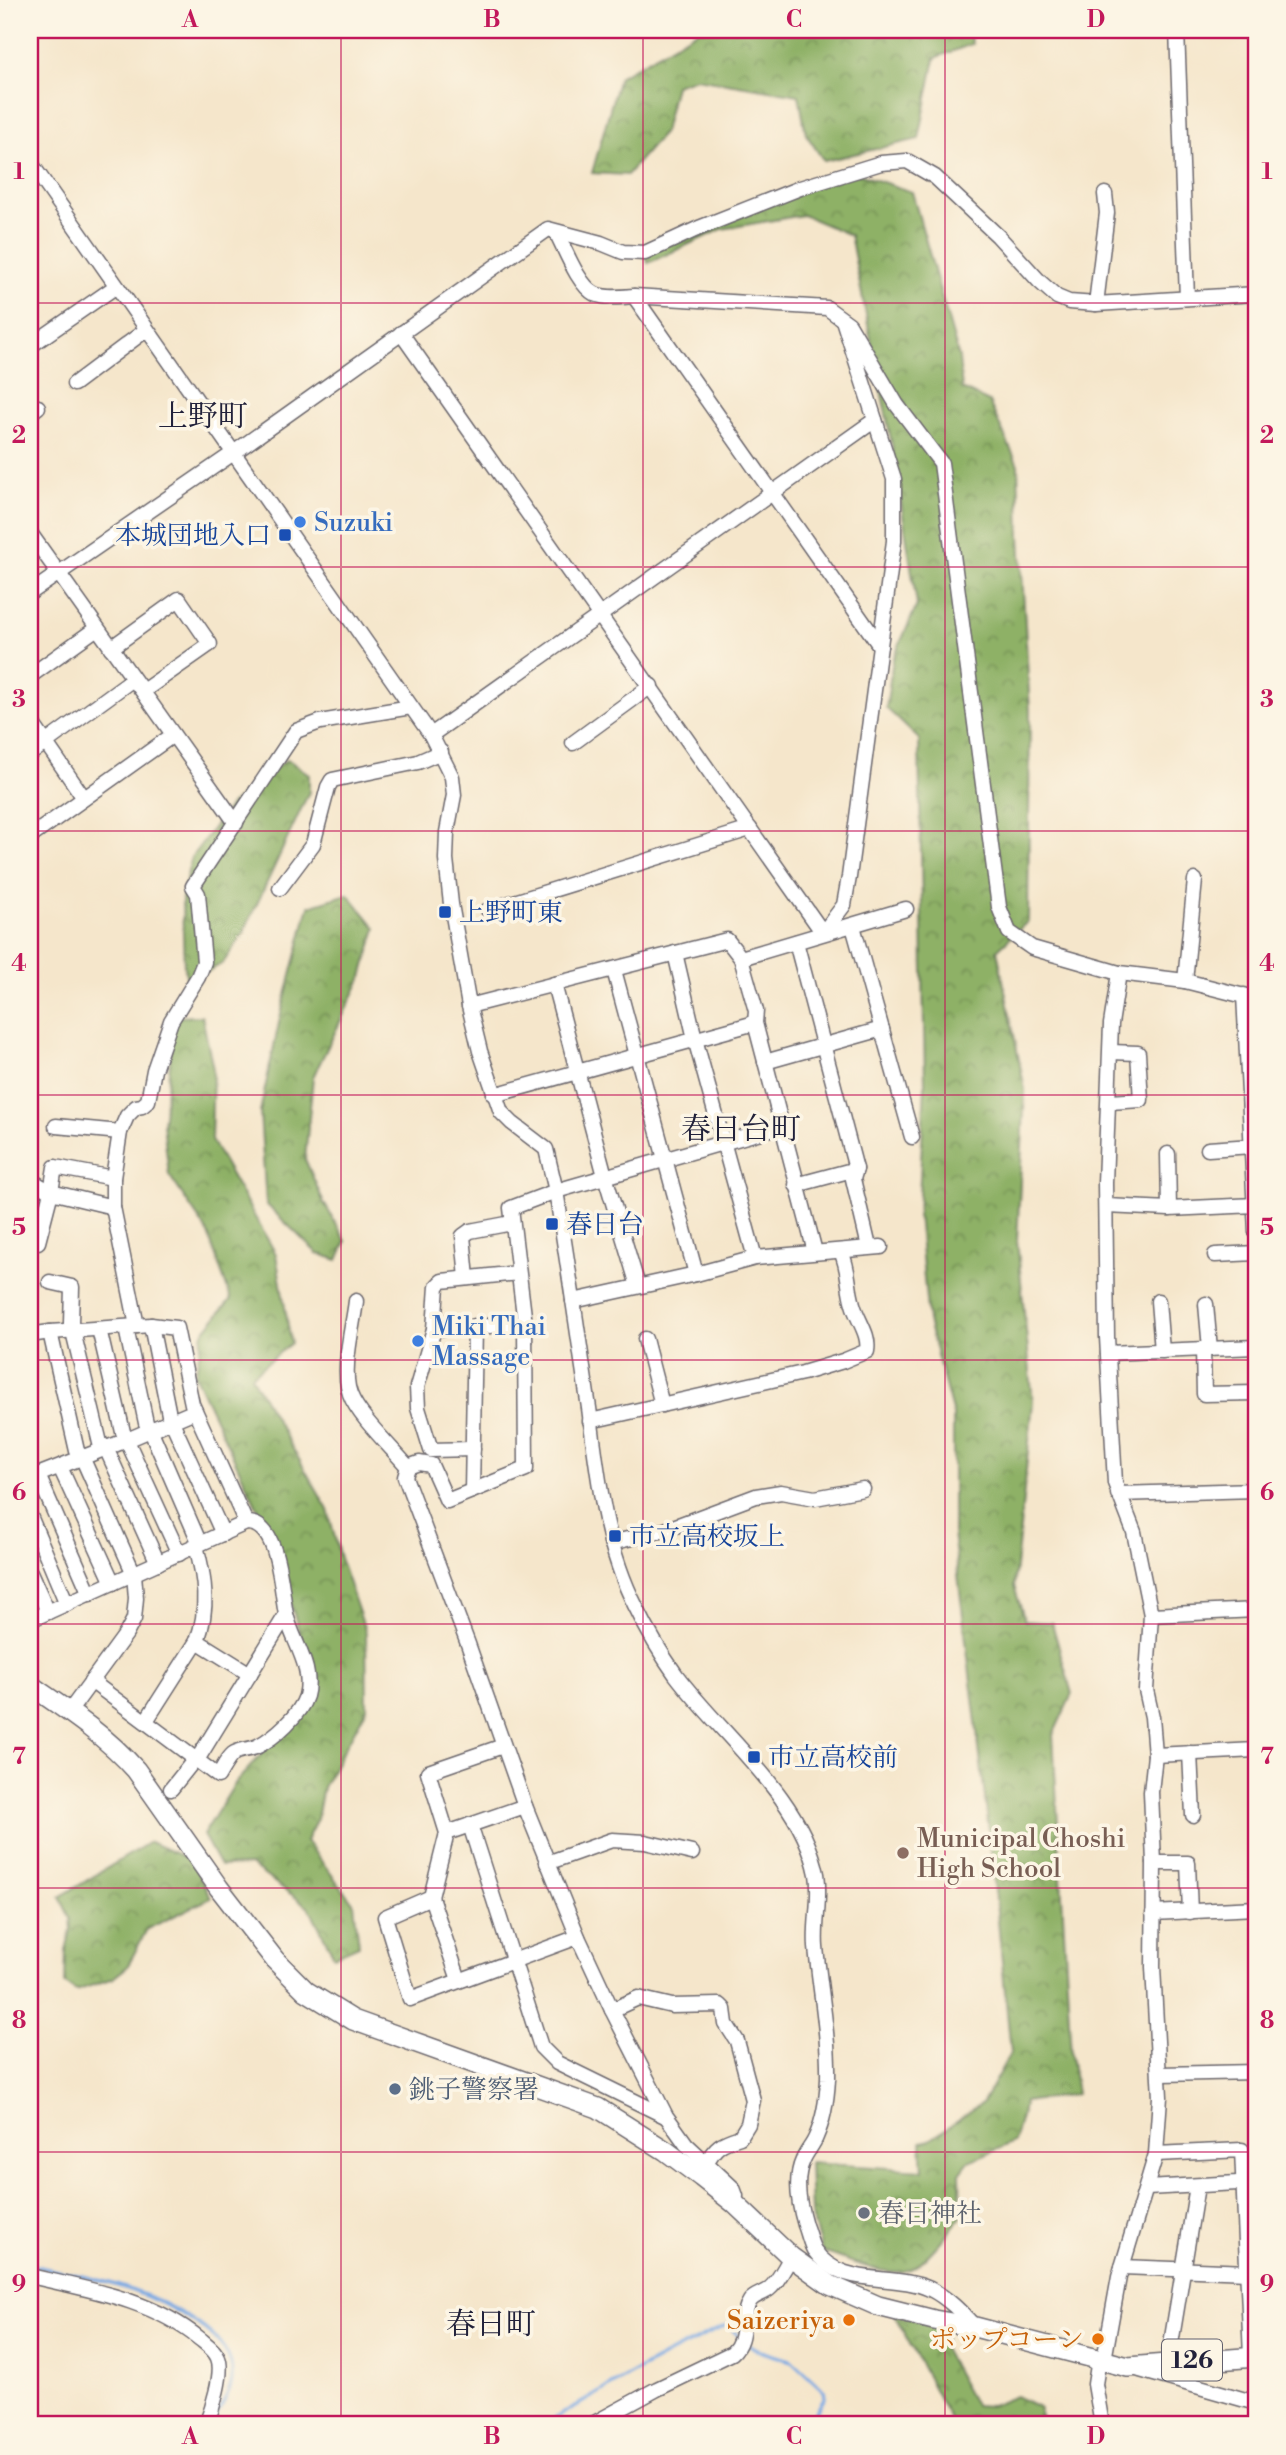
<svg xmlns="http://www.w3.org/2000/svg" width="1286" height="2455" font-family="'Libre Bodoni','Noto Serif JP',serif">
<defs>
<pattern id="forest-crowns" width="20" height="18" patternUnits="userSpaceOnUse" patternTransform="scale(1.75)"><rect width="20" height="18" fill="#8eb166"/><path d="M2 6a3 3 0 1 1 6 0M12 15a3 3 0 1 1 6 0" fill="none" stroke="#749055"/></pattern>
</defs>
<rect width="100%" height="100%" fill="#fcf5e5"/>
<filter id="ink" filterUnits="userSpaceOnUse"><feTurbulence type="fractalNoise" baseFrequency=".0143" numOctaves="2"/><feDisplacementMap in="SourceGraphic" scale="14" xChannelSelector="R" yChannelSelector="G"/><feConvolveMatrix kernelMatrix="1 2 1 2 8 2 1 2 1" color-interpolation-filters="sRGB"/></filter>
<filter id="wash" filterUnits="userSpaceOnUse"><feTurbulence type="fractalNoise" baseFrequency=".00686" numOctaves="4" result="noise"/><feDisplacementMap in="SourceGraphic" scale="28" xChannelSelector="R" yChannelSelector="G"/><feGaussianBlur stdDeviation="1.57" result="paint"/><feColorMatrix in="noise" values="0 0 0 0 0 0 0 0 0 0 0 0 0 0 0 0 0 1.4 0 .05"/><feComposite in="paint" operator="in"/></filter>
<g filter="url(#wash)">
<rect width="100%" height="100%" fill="#f5e6cb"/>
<g fill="url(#forest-crowns)" stroke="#586a50" stroke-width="2">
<path d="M699,30H968L972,44L935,58L919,139L824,161L806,134L799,95L696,78L675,85L664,132L627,175L592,173L619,77Z"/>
<path d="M853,172L912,192L959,358L962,389L989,402L1018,465L1020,536L1030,712L1028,921L997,950L1025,1090L1017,1240L1033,1402L1014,1586L1025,1621L1052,1623L1072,1694L1053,1735L1071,2055L1077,2094L1025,2102L1014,2142L969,2161L960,2173L961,2217C947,2234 933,2253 916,2266C894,2283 845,2258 822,2252L811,2213L809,2163L923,2170L921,2142L930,2140L983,2102L1011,2052L989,1831L953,1533V1415L928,1321L918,1214L925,1086L919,739L886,708L893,659L917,605L892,445L850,235L803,215L722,229L648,263L645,253Z"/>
<path d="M287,759L309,774V792L243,934L223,963L188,983L184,967L182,899L191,858L230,805Z"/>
<path d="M348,894L376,928L362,977L313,1077L305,1159L324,1203L346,1241L338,1260L317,1253L266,1204L260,1112L280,1018L309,906Z"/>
<path d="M202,1016L213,1069L211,1140L276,1254L291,1343L251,1376L328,1510L340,1558L366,1633L367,1708L323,1787L317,1819L306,1841L354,1904L359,1945L334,1956L309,1907L250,1865L220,1866L203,1835L236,1782L314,1697L303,1644L269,1532L195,1376L203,1333L231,1299L207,1231L169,1175L163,1124L175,1017Z"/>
<path d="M150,1842L191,1860L211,1898L147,1929L127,1967L113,1978L76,1991L65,1984L66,1950L71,1930L70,1918L60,1897Z"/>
<path d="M894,2314L939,2327L945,2337L942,2347L974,2405L991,2406L1016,2396L1038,2407L1044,2425H953Z"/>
</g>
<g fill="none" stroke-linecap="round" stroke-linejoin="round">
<g stroke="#79a9e3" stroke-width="3.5">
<path d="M30,2265C56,2271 83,2275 109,2283C144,2293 229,2327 232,2370C234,2386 225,2401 216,2415"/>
<path d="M745,2343L757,2350L792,2361L824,2391L825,2398L807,2425"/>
<path d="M543,2425C604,2390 663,2354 727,2325L738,2335"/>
</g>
</g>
</g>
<g filter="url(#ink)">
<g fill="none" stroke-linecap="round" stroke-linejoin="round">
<defs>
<g id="minor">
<path d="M1177,30L1187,298"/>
<path d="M30,162L431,735L452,777L454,795L447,832L446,859L451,904L469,1006L480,1051L501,1112L512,1123L546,1149L556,1191C568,1263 578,1335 589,1408C598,1475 604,1545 636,1607C647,1630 661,1654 676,1675C722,1736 801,1796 817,1874C821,1898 814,1922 816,1947C820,1990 829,2035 828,2079C827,2098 824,2119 816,2137C813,2145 806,2152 803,2160C794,2179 799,2205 805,2225C808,2232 810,2243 814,2250C841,2289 892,2272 930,2289C948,2298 961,2312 975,2327"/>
<path d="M556,232C565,249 578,285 595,294C607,299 622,297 634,296L827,308L849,324L897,405L941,463L999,907L1009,932L1032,948L1119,973L1185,981L1256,999"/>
<path d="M634,296L880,646"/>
<path d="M1096,304L1107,213L1105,194"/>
<path d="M401,333L823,933L844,905L849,877L894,541V479L843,320"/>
<path d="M30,346L115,287"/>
<path d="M74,384L146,330"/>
<path d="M30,413L38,407"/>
<path d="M30,533L236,823"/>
<path d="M30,593L232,454L548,229L601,243L623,252L645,253L699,228L800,188L881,163L907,161L935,177L998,236L1040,282L1057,297L1069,302L1096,304L1256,294"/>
<path d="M111,648L179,599L210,644L143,691"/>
<path d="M30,676L97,628"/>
<path d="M30,720L84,798"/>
<path d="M431,735L875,420"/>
<path d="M573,743L651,686"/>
<path d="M30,754L133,679"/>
<path d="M30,837L173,735"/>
<path d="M280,888L313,844L328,787L332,780L418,762L441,752"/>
<path d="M488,910L750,829"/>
<path d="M853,926L912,1137"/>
<path d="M796,942L856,1169L853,1179L869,1247"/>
<path d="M675,953L695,1039L755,1258"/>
<path d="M741,958L906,909"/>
<path d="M614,970L696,1274"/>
<path d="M1185,981L1195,880"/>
<path d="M554,984L605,1176L638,1286"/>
<path d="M1244,995L1256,1232"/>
<path d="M469,1006L727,940L741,958L756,1011L755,1023L815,1252"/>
<path d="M765,1062L882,1029"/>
<path d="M494,1095L755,1023"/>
<path d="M1110,1102L1141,1100L1138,1053L1111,1052"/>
<path d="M56,1126L120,1132"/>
<path d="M1208,1149L1252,1146"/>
<path d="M1168,1154L1169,1209"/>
<path d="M30,1180L51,1192L113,1207"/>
<path d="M796,1185L856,1169"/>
<path d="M1106,1206L1169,1209L1256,1205"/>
<path d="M38,1242L51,1192L55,1167L113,1178"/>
<path d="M1215,1255L1256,1253"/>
<path d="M467,1278L463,1236L470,1231L512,1223"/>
<path d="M50,1282L72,1287L71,1323L100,1443L106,1448L158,1563"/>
<path d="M356,1301C353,1327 341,1370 350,1394C358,1416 392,1448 408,1467"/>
<path d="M573,1301L696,1274L755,1258L881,1247"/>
<path d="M1158,1301L1162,1351"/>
<path d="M1206,1304L1210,1349"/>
<path d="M151,1325L169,1415L223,1534"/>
<path d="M137,1326L113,1207V1178L120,1132L127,1116L136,1107L142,1106L148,1101L154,1070L171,1021L198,977L204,962L198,894L193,886L296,731L320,722L411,707"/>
<path d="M126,1328L146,1423L151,1431L200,1544"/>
<path d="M99,1329L123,1432L179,1554"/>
<path d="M434,1329L525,1324"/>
<path d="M50,1332L77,1451L82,1457L134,1574L136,1598L134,1619L126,1634L69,1712"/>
<path d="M30,1335L50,1332L151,1325L176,1328L192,1404L246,1523"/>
<path d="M645,1339L662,1405"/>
<path d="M1203,1349L1204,1394L1256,1393"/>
<path d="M1108,1353L1256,1347"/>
<path d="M590,1421L803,1373L843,1361L867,1351C870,1334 857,1320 853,1304C847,1284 850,1272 841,1251"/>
<path d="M473,1449L431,1450L418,1408L417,1387L434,1329L437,1286L442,1281L518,1273"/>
<path d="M60,1467L113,1583"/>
<path d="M38,1475L90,1594"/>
<path d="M30,1478L127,1440L195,1411"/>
<path d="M472,1491L475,1326"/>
<path d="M1118,1494L1256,1490"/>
<path d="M30,1516L67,1604"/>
<path d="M611,1543L665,1530L756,1496L781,1492L815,1498L863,1489"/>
<path d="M30,1572L48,1612"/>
<path d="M1151,1615L1256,1610"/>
<path d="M30,1620L246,1523C280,1521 281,1593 286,1614C292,1641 314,1667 306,1696C300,1715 275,1737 258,1746C251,1750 239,1749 233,1754C227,1759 222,1770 218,1776L91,1681"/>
<path d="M197,1641L250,1674"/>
<path d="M146,1721L197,1641C209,1609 205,1578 196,1546"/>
<path d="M503,1746L428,1772L447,1833L431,1897L385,1917L410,1999L578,1937"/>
<path d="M1190,1753L1193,1815"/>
<path d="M1155,1755L1256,1750"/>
<path d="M197,1760L286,1615"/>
<path d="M171,1789L195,1759"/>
<path d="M470,1825L541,2047L557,2063L665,2116"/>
<path d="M447,1833L525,1806"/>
<path d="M547,1863L612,1840L645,1842L692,1853"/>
<path d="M1154,1863H1188L1190,1912"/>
<path d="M431,1897L459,1980"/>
<path d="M1153,1913L1256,1908"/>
<path d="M612,2010L638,1998L672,2006L720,2005L724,2009L726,2024L737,2041L753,2100L748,2124L740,2137C721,2143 715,2146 706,2164"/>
<path d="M1160,2074L1256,2072"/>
<path d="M1156,2154L1242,2150L1251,2357"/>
<path d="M1147,2188L1256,2182"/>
<path d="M734,2203L736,2196L733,2188L686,2144L666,2116L612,2010L578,1937L525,1806L468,1644L405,1477L408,1467L419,1463L431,1465L447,1501L526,1469L525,1324L511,1208L556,1191L781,1126"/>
<path d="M1122,2267L1248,2272"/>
<path d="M30,2276C90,2290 151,2299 200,2339C206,2344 215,2350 218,2358C224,2372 212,2410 206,2425"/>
<path d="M1099,2359L1095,2384L1102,2425"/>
<path d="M1104,2360L1119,2277L1156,2154L1160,2097L1153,1967L1154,1863L1151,1792L1155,1755L1152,1717L1146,1690L1151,1615L1134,1532L1115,1483L1107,1337L1105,1183L1111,1024L1119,973"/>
<path d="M1168,2362L1197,2186"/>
<path d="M1140,2370L1256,2403"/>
<path d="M591,2425L657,2389L732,2353C748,2338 739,2317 750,2301C754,2295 763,2294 769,2289C779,2281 784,2268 791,2257"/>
</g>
<path id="highway" d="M30,1685C68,1711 105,1735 136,1770L219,1888L275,1960L306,1991L353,2020L598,2108L666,2151L701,2177L734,2203L791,2257L830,2285L878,2306L934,2320L975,2327L1128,2367L1256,2357"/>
</defs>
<use href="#minor" stroke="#6c676d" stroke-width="17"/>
<use href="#highway" stroke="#6c676d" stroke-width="22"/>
<use href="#minor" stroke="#fff" stroke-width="14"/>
<use href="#highway" stroke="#fff" stroke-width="19"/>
</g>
</g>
<path fill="none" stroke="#c2185b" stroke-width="2" stroke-opacity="0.55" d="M341,30V2425M643,30V2425M945,30V2425M30,303H1256M30,567H1256M30,831H1256M30,1095H1256M30,1360H1256M30,1624H1256M30,1888H1256M30,2152H1256"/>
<g fill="#3f7fe0" stroke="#fcf5e5" stroke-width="2.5">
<circle cx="300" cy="522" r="7"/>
<circle cx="418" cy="1341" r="7"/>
</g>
<g fill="#1a4fb4" stroke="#fcf5e5" stroke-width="2.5">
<rect x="278" y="528" width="14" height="14" rx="3.5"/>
<rect x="438" y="905" width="14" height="14" rx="3.5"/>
<rect x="545" y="1217" width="14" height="14" rx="3.5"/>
<rect x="608" y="1529" width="14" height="14" rx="3.5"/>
<rect x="747" y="1750" width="14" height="14" rx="3.5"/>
</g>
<circle fill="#8d6e63" stroke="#fcf5e5" stroke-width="2.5" cx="903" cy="1853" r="7"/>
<circle fill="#5c6f8a" stroke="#fcf5e5" stroke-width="2.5" cx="395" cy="2089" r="7"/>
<circle fill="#6b7280" stroke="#fcf5e5" stroke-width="2.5" cx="864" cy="2213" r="7"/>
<g fill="#e8710a" stroke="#fcf5e5" stroke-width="2.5">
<circle cx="849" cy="2320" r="7"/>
<circle cx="1098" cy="2339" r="7"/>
</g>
<g text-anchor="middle" stroke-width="7" stroke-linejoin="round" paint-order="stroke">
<rect fill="#fcf5e5" stroke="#63616e" stroke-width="2" x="1162" y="2339.5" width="60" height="41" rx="5"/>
<g font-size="24" font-weight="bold" fill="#22223b">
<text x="1192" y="2368">126</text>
</g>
<g font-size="26" fill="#366cbe" stroke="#fcf5e5" text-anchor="start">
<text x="314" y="531">Suzuki</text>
<text x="432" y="1335">Miki Thai<tspan x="432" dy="30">Massage</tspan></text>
</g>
<g font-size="26" fill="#164399" stroke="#fcf5e5" text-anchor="start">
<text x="271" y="544" text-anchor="end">本城団地入口</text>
<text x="459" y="921">上野町東</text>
<text x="566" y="1233">春日台</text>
<text x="629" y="1545">市立高校坂上</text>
<text x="768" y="1766">市立高校前</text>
</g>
<g font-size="26" fill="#785e54" stroke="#fcf5e5" text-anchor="start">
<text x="917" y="1847">Municipal Choshi<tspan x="917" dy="30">High School</tspan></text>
</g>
<g font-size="26" fill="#4e5e75" stroke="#fcf5e5" text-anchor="start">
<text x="409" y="2098">銚子警察署</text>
</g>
<g font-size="26" fill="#5b616d" stroke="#fcf5e5" text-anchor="start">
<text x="878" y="2222">春日神社</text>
</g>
<g font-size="26" fill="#c56008" stroke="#fcf5e5" text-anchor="end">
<text x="835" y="2329">Saizeriya</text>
<text x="1084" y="2348">ポップコーン</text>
</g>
<g font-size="30" fill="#22223b" stroke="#fcf5e5">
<text x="203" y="426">上野町</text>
<text x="741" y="1139">春日台町</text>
<text x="491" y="2334">春日町</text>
</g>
</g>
<rect width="1286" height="2455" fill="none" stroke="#fcf5e5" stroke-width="77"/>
<rect x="38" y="38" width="1210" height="2378" fill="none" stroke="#c2185b" stroke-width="2.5"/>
<g font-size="23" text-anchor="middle" font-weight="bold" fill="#c2185b">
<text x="190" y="27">A</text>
<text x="492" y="27">B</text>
<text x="794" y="27">C</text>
<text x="1096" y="27">D</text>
<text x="19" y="179">1</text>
<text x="1267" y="179">1</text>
<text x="19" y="443">2</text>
<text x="1267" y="443">2</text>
<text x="19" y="707">3</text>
<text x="1267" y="707">3</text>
<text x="19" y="971">4</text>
<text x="1267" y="971">4</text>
<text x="19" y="1235">5</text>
<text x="1267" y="1235">5</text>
<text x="19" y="1500">6</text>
<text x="1267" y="1500">6</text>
<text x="19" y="1764">7</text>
<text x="1267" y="1764">7</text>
<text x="19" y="2028">8</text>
<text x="1267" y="2028">8</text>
<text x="19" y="2292">9</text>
<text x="1267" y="2292">9</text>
<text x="190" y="2444">A</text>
<text x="492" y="2444">B</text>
<text x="794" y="2444">C</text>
<text x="1096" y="2444">D</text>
</g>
</svg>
